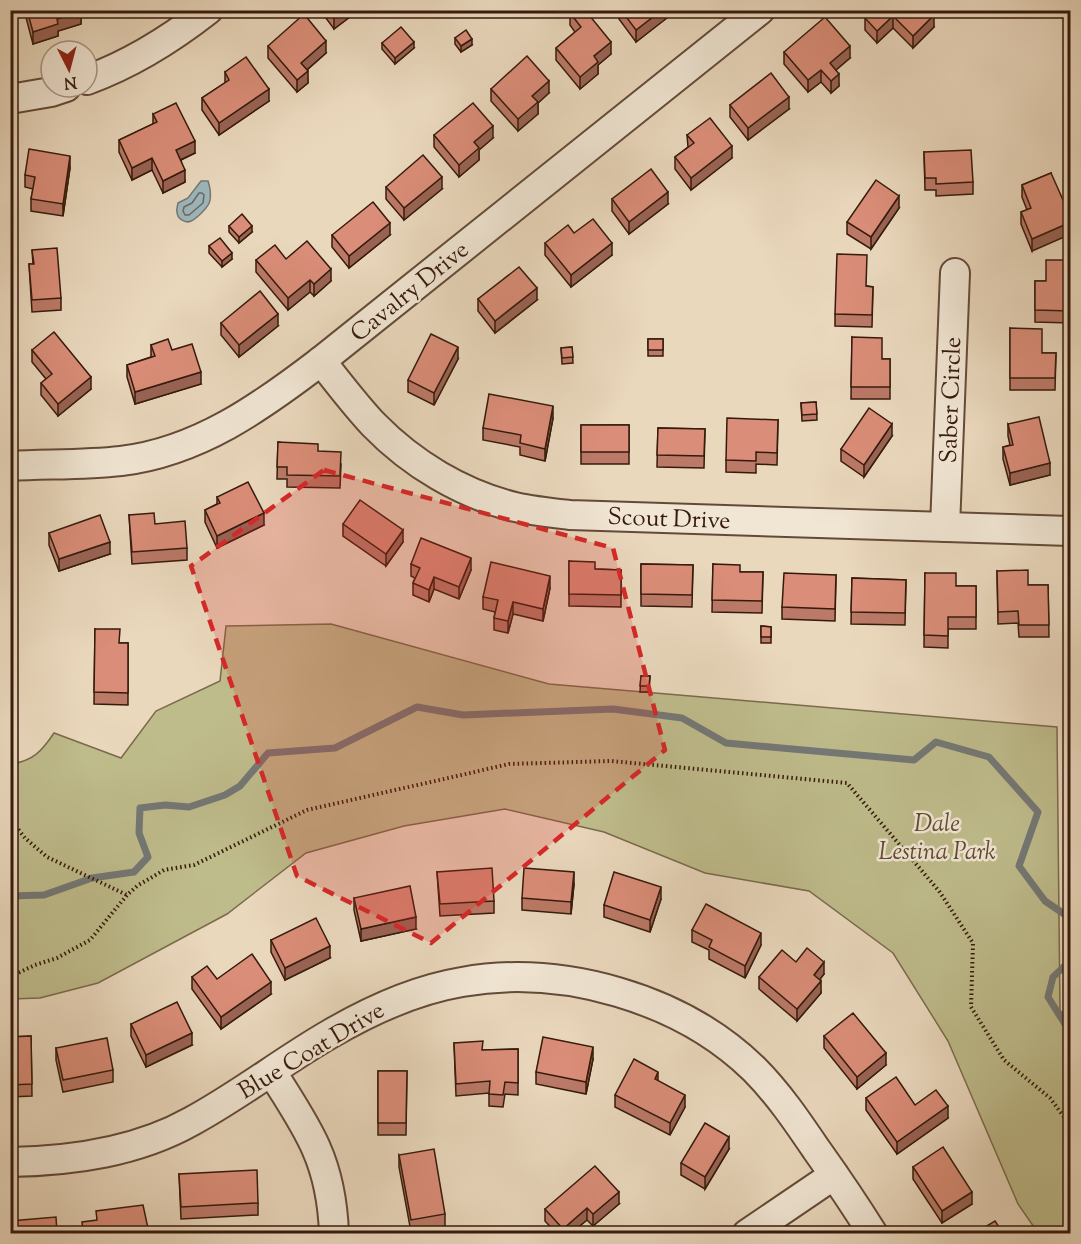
<svg xmlns="http://www.w3.org/2000/svg" width="1081" height="1244" font-family="'Sorts Mill Goudy',serif">
<rect width="100%" height="100%" fill="#ead8bd"/>
<filter id="stains"><feTurbulence type="fractalNoise" baseFrequency=".00333" numOctaves="4"/><feColorMatrix values="0 0 0 0 .2 0 0 0 0 .09 0 0 0 0 .02 0 0 0 .5 -.17"/></filter>
<radialGradient id="worn" r=".72"><stop offset=".6" stop-color="#630" stop-opacity="0"/><stop offset="1" stop-color="#630" stop-opacity=".3"/></radialGradient>
<path fill="#bfbc8c" stroke="#7a6b4c" stroke-width="1.5" d="M331,624L549,684L1057,727L1060,1011L1070,1016V1233H1038L1018,1204L948,1041L893,953L809,891L705,873L604,832L505,809L404,826L306,853L227,914L98,983L40,998L11,999V764C33,761 42,751 54,733L121,758L156,711L220,681L226,626Z"/>
<path fill="#9db7bc" stroke="#747876" stroke-width="1.5" d="M201,181H208C210,187 211,194 210,200C210,206 196,219 191,221C185,224 177,218 177,212C176,210 178,204 178,203L188,198Z"/>
<g fill="none" stroke-linecap="round" stroke-linejoin="round">
<path stroke="#6a6864" stroke-width="1.5" d="M202,193L204,195L203,203L189,215H185L183,211L184,207L192,203L199,193Z"/>
<g stroke="#747876" stroke-width="7">
<path d="M10,896L44,895L92,878L134,872L148,857L139,833L140,808L165,805L189,807L225,795L240,786L268,753L335,748L417,707L463,715L613,709L682,718L726,743L914,760L936,742L989,757L1038,812L1019,866L1045,901L1070,918"/>
<path d="M1070,956V961L1053,977L1048,997L1070,1032"/>
</g>
<defs>
<g id="minor">
<path d="M87,80C131,64 171,39 208,10"/>
<path d="M10,99L51,92L66,87"/>
<path d="M321,361C338,382 355,405 374,425C412,464 462,494 515,507C533,511 552,513 570,515L1070,531"/>
<path d="M10,466C47,464 85,465 121,461C198,452 261,407 321,361L760,10"/>
<path d="M945,527L955,273"/>
<path d="M272,1072C287,1097 304,1121 316,1148C328,1175 333,1204 334,1234"/>
<path d="M10,1162C73,1161 137,1152 192,1121C240,1095 283,1061 330,1034C371,1010 414,990 462,982C562,964 681,998 754,1069C778,1093 797,1121 816,1149C836,1177 855,1205 873,1234"/>
<path d="M747,1234L834,1175"/>
</g>
</defs>
<use href="#minor" stroke="#634a38" stroke-width="32"/>
<g stroke="#361a0c" stroke-width="4" stroke-dasharray="1.5 3" stroke-linecap="butt">
<path d="M10,819L25,838L47,857L127,895"/>
<path d="M10,972L18,973L35,965L57,958L90,940L127,895L137,886L164,870L194,865L307,810L457,776L509,764L611,761L847,783L939,891L973,943L971,1007L1004,1060L1050,1098L1070,1125"/>
<path d="M1070,1163L1067,1197L1070,1212"/>
</g>
<use href="#minor" stroke="#f1e6d4" stroke-width="28"/>
</g>
<g fill="#bb7967" stroke="#361a0c" stroke-width="1.5">
<path d="M24,10H81V24L58,31V36L33,44Z"/>
<path d="M320,10H359L334,29Z"/>
<path d="M619,10H672V14L636,42L619,19Z"/>
<path d="M872,10L934,27L913,48L893,28L877,43L865,30V18Z"/>
<path d="M570,13L611,54L598,65V74L580,89L556,60V48L575,32L570,25Z"/>
<path d="M455,38L472,45L461,52L455,44Z"/>
<path d="M382,43L414,48L395,64L382,49Z"/>
<path d="M268,46L326,53L307,70L308,83L297,92L268,58Z"/>
<path d="M784,52L850,58L836,70L839,86L831,93L821,82L808,92L784,64Z"/>
<path d="M225,72L269,101L219,135L202,110V98L225,83Z"/>
<path d="M491,89L549,93L538,103V114L518,131L491,101Z"/>
<path d="M730,105L789,109L748,140L730,117Z"/>
<path d="M153,114L195,153L181,160L185,182L163,193L152,170L132,180L119,152V140L153,124Z"/>
<path d="M434,135L493,138L479,150V160L459,177L434,147Z"/>
<path d="M687,135L732,158L691,190L675,169V157L688,147Z"/>
<path d="M924,152L973,182V194L936,196V190H925Z"/>
<path d="M70,168L63,216L31,211V199L33,189L25,187V175Z"/>
<path d="M1051,173L1032,251L1021,224V212L1027,210L1022,197V185Z"/>
<path d="M386,187L442,189L404,220L386,199Z"/>
<path d="M612,199L668,204L629,234L612,211Z"/>
<path d="M899,208L871,249L847,234V222Z"/>
<path d="M229,226L252,232L239,243L229,232Z"/>
<path d="M574,233L612,255L571,287L545,255V243Z"/>
<path d="M332,235H390L349,268L332,247Z"/>
<path d="M209,246L232,259L222,267L209,253Z"/>
<path d="M32,250L61,298V310L32,312L29,264H33Z"/>
<path d="M286,259L331,281L314,296L310,292L288,310L256,272V260Z"/>
<path d="M1071,260V323L1035,322V281H1046Z"/>
<path d="M867,286L873,287L872,327L835,326V314Z"/>
<path d="M478,299L537,300L495,333L478,311Z"/>
<path d="M221,323L278,326L239,357L221,335Z"/>
<path d="M1010,328L1042,353H1056L1055,390H1010Z"/>
<path d="M852,337L882,359H890V399H851Z"/>
<rect x="648" y="339" width="15" height="17"/>
<path d="M151,345L201,384L135,404L127,377V365L151,357Z"/>
<path d="M572,347L573,363L562,364L561,348Z"/>
<path d="M32,350L91,389L58,416L41,395V383L46,379L32,362Z"/>
<path d="M458,359L434,405L408,392V380Z"/>
<path d="M816,402L817,420L802,421L801,403Z"/>
<path d="M553,418L545,461L520,455V447L483,440V428Z"/>
<path d="M778,420L777,465L756,464V473L726,472V460Z"/>
<path d="M1008,424L1050,475L1010,485L1003,459V447L1010,445L1008,436Z"/>
<rect x="581" y="425" width="48" height="39"/>
<path d="M658,428L705,429L704,468L657,467Z"/>
<path d="M892,436L864,477L841,461V449Z"/>
<path d="M278,442L318,451L341,464L340,488L287,487V479H277Z"/>
<path d="M217,497L264,525L217,548L205,522V510L217,504Z"/>
<path d="M129,515L187,548V560L132,564Z"/>
<path d="M343,524L403,542L386,566L343,536Z"/>
<path d="M49,533L110,554L59,571L49,545Z"/>
<path d="M569,561L595,569L621,570V607L569,606Z"/>
<path d="M411,564L471,570L459,599L434,589L429,602L413,595V583L415,578L411,576Z"/>
<path d="M641,564L693,565L692,607L641,606Z"/>
<path d="M713,564L740,572H763L762,613L712,612Z"/>
<path d="M997,571L1028,585H1048L1049,637H1019L1018,623L998,624Z"/>
<path d="M925,573L956,586H976V629H948V648L924,647Z"/>
<path d="M836,575L835,621L782,619V607Z"/>
<rect x="1069" y="575" width="2" height="53"/>
<path d="M852,578L906,580L905,625L851,624Z"/>
<path d="M550,588L543,621L513,614L508,633L494,630V618L495,612L483,609V597Z"/>
<path d="M761,626L771,627V643H761Z"/>
<path d="M95,629L120,643H128V705L94,704Z"/>
<path d="M641,676H650L649,692H640Z"/>
<path d="M437,872L494,901V913L440,916Z"/>
<path d="M574,884L571,914L522,910V898Z"/>
<path d="M354,898L416,929L361,941L354,910Z"/>
<path d="M661,899L650,932L604,917V905Z"/>
<path d="M692,930L761,945L745,978L709,959V950L692,942Z"/>
<path d="M271,940L330,958L285,980L271,952Z"/>
<path d="M796,962L824,974L819,980L821,993L797,1021L759,989V977Z"/>
<path d="M192,977L271,994L221,1029L192,989Z"/>
<path d="M131,1024L192,1045L146,1067L131,1036Z"/>
<path d="M31,1036L32,1096L10,1097V1037Z"/>
<path d="M824,1036L886,1065L857,1089L824,1048Z"/>
<path d="M454,1043L483,1050L518,1049V1095L505,1094L503,1107L489,1106V1093L456,1096Z"/>
<path d="M56,1048L113,1070V1082L63,1092L56,1060Z"/>
<path d="M593,1059L586,1094L536,1084V1072Z"/>
<path d="M378,1071H407L406,1135H378Z"/>
<path d="M658,1081L685,1107L670,1135L615,1107V1095Z"/>
<path d="M866,1098L915,1105L948,1118L897,1154L866,1110Z"/>
<path d="M729,1149L705,1189L681,1175V1163Z"/>
<path d="M399,1155L445,1214V1226L411,1232L399,1167Z"/>
<path d="M913,1167L972,1204L942,1223L913,1179Z"/>
<path d="M179,1174L258,1203V1215L181,1219Z"/>
<path d="M619,1204L593,1226L587,1220L571,1233H556L545,1221V1209Z"/>
</g>
<g fill="#996354" stroke="#361a0c" stroke-width="1.5">
<path d="M343,10H359L334,29V17Z"/>
<path d="M662,10H672V14L636,42V30Z"/>
<path d="M81,12V24L58,31V36L33,44V32L57,19Z"/>
<path d="M934,15V27L913,48V36Z"/>
<path d="M893,16V28L877,43V31Z"/>
<path d="M472,39V45L461,52V46Z"/>
<path d="M326,41V53L301,75V63Z"/>
<path d="M414,42V48L395,64V58Z"/>
<path d="M611,42V54L598,65V74L580,89V77L594,56Z"/>
<path d="M850,46V58L830,75V63Z"/>
<path d="M821,70V82L808,92V80Z"/>
<path d="M308,71V83L297,92V80Z"/>
<path d="M839,74V86L831,93V81Z"/>
<path d="M549,81V93L538,103V114L518,131V119L532,96Z"/>
<path d="M269,89V101L219,135V123Z"/>
<path d="M789,97V109L748,140V128Z"/>
<path d="M493,126V138L479,150V160L459,177V165L474,142Z"/>
<path d="M195,141V153L176,162V150Z"/>
<path d="M732,146V158L691,190V178Z"/>
<path d="M70,156V168L63,216V204Z"/>
<path d="M152,158V170L132,180V168Z"/>
<path d="M185,170V182L163,193V181Z"/>
<path d="M442,177V189L404,220V208Z"/>
<path d="M668,192V204L629,234V222Z"/>
<path d="M899,196V208L871,249V237Z"/>
<path d="M1071,222V234L1032,251V239Z"/>
<path d="M390,223V235L349,268V256Z"/>
<path d="M252,226V232L239,243V237Z"/>
<path d="M612,243V255L571,287V275Z"/>
<path d="M232,253V259L222,267V261Z"/>
<path d="M331,269V281L314,296V284Z"/>
<path d="M310,280V292L288,310V298Z"/>
<path d="M537,288V300L495,333V321Z"/>
<path d="M278,314V326L239,357V345Z"/>
<path d="M458,347V359L434,405V393Z"/>
<path d="M201,372V384L135,404V392Z"/>
<path d="M91,377V389L58,416V404Z"/>
<path d="M553,406V418L545,461V449Z"/>
<path d="M892,424V436L864,477V465Z"/>
<path d="M1050,463V475L1010,485V473Z"/>
<path d="M264,513V525L217,548V536Z"/>
<path d="M403,530V542L386,566V554Z"/>
<path d="M110,542V554L59,571V559Z"/>
<path d="M471,558V570L459,599V587Z"/>
<path d="M550,576V588L543,621V609Z"/>
<path d="M434,577V589L429,602V590Z"/>
<path d="M513,602V614L508,633V621Z"/>
<path d="M574,872V884L571,914V902Z"/>
<path d="M661,887V899L650,932V920Z"/>
<path d="M416,917V929L361,941V929Z"/>
<path d="M761,933V945L745,978V966Z"/>
<path d="M330,946V958L285,980V968Z"/>
<path d="M824,962V974L814,987V975Z"/>
<path d="M821,981V993L797,1021V1009Z"/>
<path d="M271,982V994L221,1029V1017Z"/>
<path d="M192,1033V1045L146,1067V1055Z"/>
<path d="M593,1047V1059L586,1094V1082Z"/>
<path d="M886,1053V1065L857,1089V1077Z"/>
<path d="M658,1072V1084L655,1079Z"/>
<path d="M685,1095V1107L670,1135V1123Z"/>
<path d="M948,1106V1118L897,1154V1142Z"/>
<path d="M729,1137V1149L705,1189V1177Z"/>
<path d="M619,1192V1204L593,1226V1214Z"/>
<path d="M972,1192V1204L942,1223V1211Z"/>
<path d="M587,1208V1220L571,1233H563V1229Z"/>
</g>
<g fill="#da8d78" stroke="#361a0c" stroke-width="1.5">
<path d="M27,10H81V12L57,19L58,24L33,32Z"/>
<path d="M329,10H343L334,17Z"/>
<path d="M573,10H585L611,42L594,56L598,62L580,77L556,48L581,27L570,13Z"/>
<path d="M621,10H662L636,30Z"/>
<path d="M872,10H929L934,15L913,36L893,16L877,31L865,18Z"/>
<path d="M304,14L326,41L301,63L308,71L297,80L268,46Z"/>
<path d="M825,17L850,46L830,63L839,74L831,81L821,70L808,80L784,52Z"/>
<path d="M401,27L414,42L395,58L382,43Z"/>
<path d="M466,30L472,39L461,46L455,38Z"/>
<path d="M527,56L549,81L532,96L538,102L518,119L491,89Z"/>
<path d="M246,57L269,89L219,123L202,98L229,80L225,72Z"/>
<path d="M771,73L789,97L748,128L730,105Z"/>
<path d="M176,103L195,141L176,150L185,170L163,181L152,158L132,168L119,140L157,122L153,114Z"/>
<path d="M473,103L493,126L474,142L479,148L459,165L434,135Z"/>
<path d="M710,118L732,146L691,178L675,157L694,143L687,135Z"/>
<path d="M29,149L70,156L63,204L31,199L35,177L25,175Z"/>
<path d="M971,150L973,182L936,184V178H925L924,152Z"/>
<path d="M423,155L442,177L404,208L386,187Z"/>
<path d="M651,169L668,192L629,222L612,199Z"/>
<path d="M1051,173L1071,218V222L1032,239L1021,212L1031,208L1022,185Z"/>
<path d="M876,180L899,196L871,237L847,222Z"/>
<path d="M373,202L390,223L349,256L332,235Z"/>
<path d="M242,214L252,226L239,237L229,226Z"/>
<path d="M593,219L612,243L571,275L545,243L568,225L574,233Z"/>
<path d="M220,238L232,253L222,261L209,246Z"/>
<path d="M307,241L331,269L314,284L310,280L288,298L256,260L275,245L286,259Z"/>
<path d="M57,248L61,298L32,300L29,264H34L32,250Z"/>
<path d="M837,254L867,255L866,286L873,287L872,315L835,314Z"/>
<path d="M1046,260H1071V311L1035,310V281H1046Z"/>
<path d="M519,267L537,288L495,321L478,299Z"/>
<path d="M260,291L278,314L239,345L221,323Z"/>
<path d="M1010,328L1042,329V353H1056L1055,378H1010Z"/>
<path d="M54,332L91,377L58,404L41,383L52,374L32,350Z"/>
<path d="M431,334L458,347L434,393L408,380Z"/>
<path d="M852,337L882,338V359H890V387H851Z"/>
<path d="M168,339L172,350L192,344L201,372L135,392L127,365L155,356L151,345Z"/>
<rect x="648" y="339" width="15" height="11"/>
<path d="M572,347L573,357L562,358L561,348Z"/>
<path d="M489,394L553,406L545,449L520,443L521,435L483,428Z"/>
<path d="M816,402L817,414L802,415L801,403Z"/>
<path d="M869,408L892,424L864,465L841,449Z"/>
<path d="M1039,417L1050,463L1010,473L1003,447L1013,445L1008,424Z"/>
<path d="M727,418L778,420L777,453L756,452V461L726,460Z"/>
<rect x="581" y="425" width="48" height="27"/>
<path d="M658,428L705,429L704,456L657,455Z"/>
<path d="M278,442L318,444V451L341,452L340,476L287,475V467H277Z"/>
<path d="M248,482L264,513L217,536L205,510L220,503L217,497Z"/>
<path d="M360,500L403,530L386,554L343,524Z"/>
<path d="M154,513L155,524L185,521L187,548L132,552L129,515Z"/>
<path d="M100,515L110,542L59,559L49,533Z"/>
<path d="M421,538L471,558L459,587L434,577L429,590L413,583L420,568L411,564Z"/>
<path d="M569,561L595,562V569L621,570V595L569,594Z"/>
<path d="M491,562L550,576L543,609L513,602L508,621L494,618L498,600L483,597Z"/>
<path d="M641,564L693,565L692,595L641,594Z"/>
<path d="M713,564L740,565V572H763L762,601L712,600Z"/>
<path d="M1028,570V585H1048L1049,625H1019L1018,611L998,612L997,571Z"/>
<path d="M784,573L836,575L835,609L782,607Z"/>
<path d="M925,573H956V586H976V617H948V636L924,635Z"/>
<rect x="1069" y="575" width="2" height="41"/>
<path d="M852,578L906,580L905,613L851,612Z"/>
<path d="M761,626L771,627V637H761Z"/>
<path d="M95,629H120L119,643H128V693L94,692Z"/>
<path d="M641,676H650L649,686H640Z"/>
<path d="M492,868L494,901L440,904L437,872Z"/>
<path d="M524,868L574,872L571,902L522,898Z"/>
<path d="M614,872L661,887L650,920L604,905Z"/>
<path d="M410,886L416,917L361,929L354,898Z"/>
<path d="M706,904L761,933L745,966L709,947L712,940L692,930Z"/>
<path d="M316,918L330,946L285,968L271,940Z"/>
<path d="M807,948L824,962L814,975L821,981L797,1009L759,977L782,950L796,962Z"/>
<path d="M252,954L271,982L221,1017L192,977L207,966L217,979Z"/>
<path d="M177,1002L192,1033L146,1055L131,1024Z"/>
<path d="M853,1013L886,1053L857,1077L824,1036Z"/>
<path d="M31,1036L32,1084L10,1085V1037Z"/>
<path d="M543,1037L593,1047L586,1082L536,1072Z"/>
<path d="M107,1038L113,1070L63,1080L56,1048Z"/>
<path d="M483,1041L482,1050L518,1049V1083L505,1082L503,1095L489,1094L490,1081L456,1084L454,1043Z"/>
<path d="M634,1059L658,1072L655,1079L685,1095L670,1123L615,1095Z"/>
<path d="M378,1071H407L406,1123H378Z"/>
<path d="M896,1077L915,1105L936,1090L948,1106L897,1142L866,1098Z"/>
<path d="M705,1123L729,1137L705,1177L681,1163Z"/>
<path d="M943,1147L972,1192L942,1211L913,1167Z"/>
<path d="M434,1149L445,1214L411,1220L399,1155Z"/>
<path d="M595,1166L619,1192L593,1214L587,1208L563,1229L545,1209Z"/>
<path d="M257,1170L258,1203L181,1207L179,1174Z"/>
<path d="M143,1205L149,1233H83L82,1222L97,1220L96,1211Z"/>
<path d="M56,1217L57,1233H10V1221Z"/>
<path d="M995,1221L1003,1233H975Z"/>
</g>
<path fill="#d62828" fill-opacity="0.2" stroke="#d62828" stroke-width="4.5" stroke-dasharray="12 8" stroke-linejoin="round" d="M324,470L613,548L665,750L431,943L297,876L191,566Z"/>
<g text-anchor="middle" stroke-width="5" stroke-linejoin="round" paint-order="stroke">
<g font-size="24" fill="#361a0c" stroke="#f1e6d4">
<text transform="translate(409 291) rotate(-39)" y="8">Cavalry Drive</text>
<text transform="translate(950 400) rotate(-88)" y="8">Saber Circle</text>
<text transform="translate(669 518) rotate(2)" y="8">Scout Drive</text>
<text transform="translate(311 1050) rotate(-31)" y="8">Blue Coat Drive</text>
</g>
<g font-size="24" font-style="italic" fill="#5f4b32" stroke="#f1e6d4">
<text x="937" y="831">Dale<tspan x="937" dy="28">Lestina Park</tspan></text>
</g>
</g>
<rect width="1081" height="1244" fill="none" stroke="#ead8bd" stroke-width="36"/>
<rect x="12" y="12" width="1057" height="1220" fill="none" stroke="#361a0c" stroke-width="3"/>
<rect x="18" y="18" width="1045" height="1208" fill="none" stroke="#361a0c" stroke-width="1.5"/>
<g transform="translate(69 69) rotate(174)"><circle r="28" fill="#f1e6d4" stroke="#a69484" stroke-width="1.5"/>
<path d="M0-4.5L10 22L0 15L-10 22Z" fill="#8f2418"/>
<text y="-9" font-size="16" font-weight="bold" text-anchor="middle" fill="#361a0c">N</text>
</g>
<rect width="100%" height="100%" filter="url(#stains)"/>
<rect width="100%" height="100%" fill="url(#worn)"/>
</svg>
